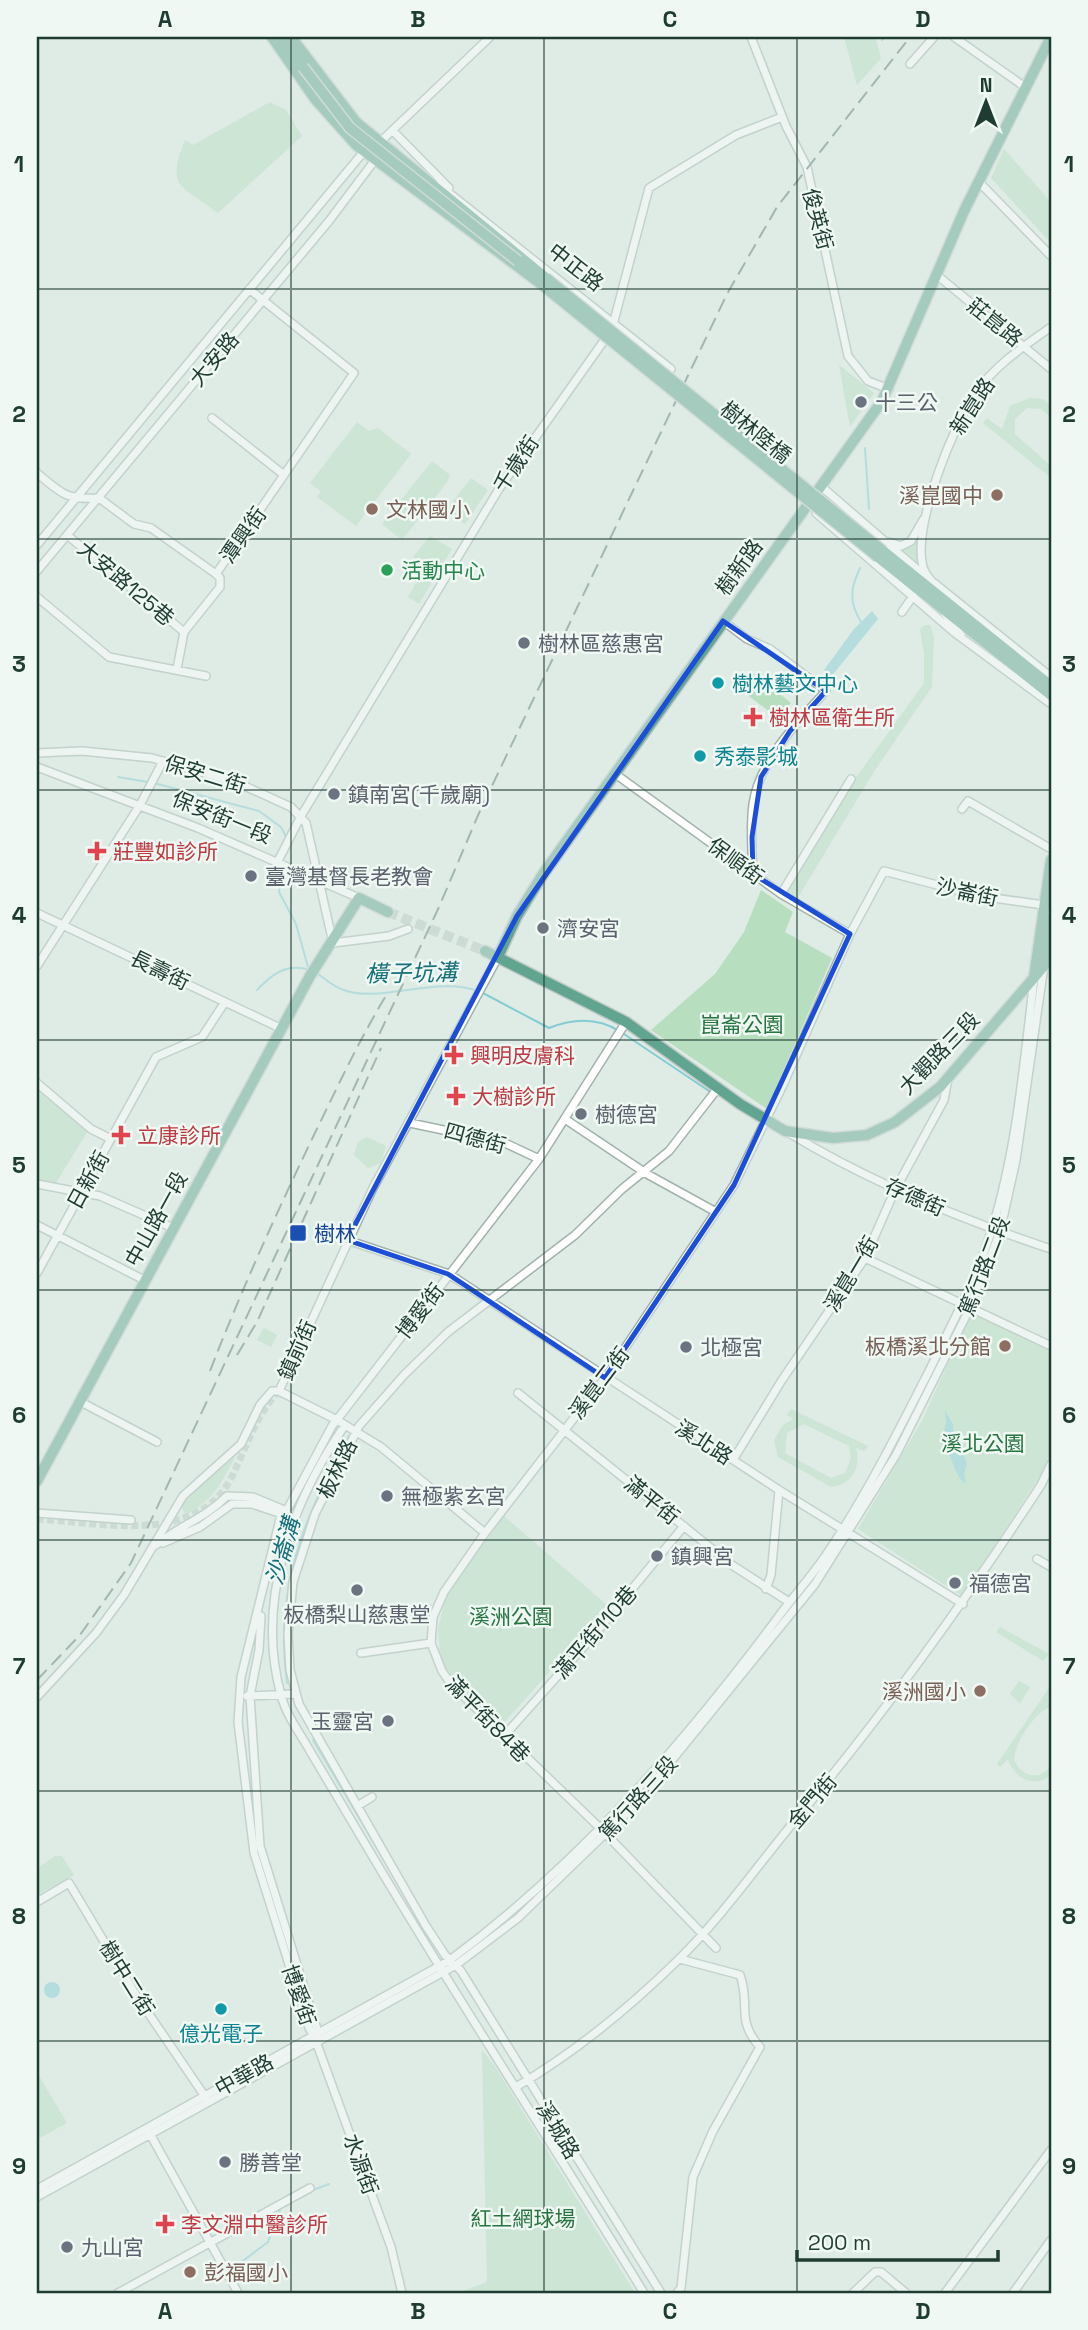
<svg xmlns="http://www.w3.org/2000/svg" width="1088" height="2330" viewBox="0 0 1088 2330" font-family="'Space Grotesk','Noto Sans TC',sans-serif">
	<rect width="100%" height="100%" fill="#dfebe5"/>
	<!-- green -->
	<path fill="#b6debf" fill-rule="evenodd" d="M844,37h31l6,21 -24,27z
		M270,102l16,8 16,26 -84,77c-38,-29 -52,-24 -33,-73l8,5z
		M1004,149l47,53v41l-60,-65z
		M839,365l35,28 -24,34z
		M1030,398l13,1 8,7v11l-10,-8 -14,-1 -12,11v15l36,32v12l-68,-55 4,-5 15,11 8,-23z
		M357,422l12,9 9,-3 33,26 -55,72 -39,-29 4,-6 -11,-8z
		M432,461l18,14 -2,6 -46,59 -20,-16z
		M471,478l17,12 -23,34 -19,-14z
		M430,536l22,13 -33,55 -11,-7 18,-32 -13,-8z
		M917,540l2,29 -22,-21 10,-1z
		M925,625h5l4,12 -2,50 -57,83 -78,129 -11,-8 37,-57 19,-37 82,-114v-29l-4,-25z
		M755,674l36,29 -13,15 -36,-27z
		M761,890l32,22 -8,20 47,26 -65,151 -116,-79 64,-56 29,-42z
		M37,1086l52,43 -35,57 -17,-3z
		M367,1137l19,9 -5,17 -13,5 -14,-13 4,-13z
		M971,1312l80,37v105l-13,25 -76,117 -104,-67 64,-108z
		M264,1328l13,7 -6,12 -14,-7z
		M791,1409l77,37 -3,5 -9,-3c5,20 -4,36 -25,39l-53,-30 -4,-17 9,-15 10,-6 -6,-4zM804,1424l45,22 2,12 -6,15 -14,5 -46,-25 2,-20z
		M235,1457c-12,24 -24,46 -50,58l-4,-10 22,-24z
		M504,1516l104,90 -106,119 -50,-44 -12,-26 -2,-26 8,-34z
		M1000,1627l49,27 -6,7 -47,-29z
		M1019,1681l11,6 -10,16 -10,-9z
		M1051,1685l-3,15h3v7c-16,4 -36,36 -37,52 6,17 25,23 37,7v9c-18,14 -36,4 -43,-16l-8,8 -3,-3z
		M55,1856h7l12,19 -37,20v-27z
		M482,2050l14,18 139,225h-177l29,-11z
		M39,2076l28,47 -29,16 -1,-62z"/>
	<!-- water -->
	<path fill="#83ccd4" d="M872,611l6,8 -48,59 -6,-8 30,-41z
		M945,1411l8,13 1,15 5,3 8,22 -3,9 2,11c-14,-10 -11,-27 -25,-41l5,-20z
		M44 1990a8 8 0 1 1 16 0a8 8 0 1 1-16 0Z"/>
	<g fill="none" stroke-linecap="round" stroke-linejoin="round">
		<!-- stream -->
		<path stroke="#83ccd4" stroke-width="2" d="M882,40l3,-3
			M865,448l4,61
			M860,568c-10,21 -11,34 1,54
			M824,681l4,-6
			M118,777l30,5
			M154,783l105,28 22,16 5,10
			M281,867l-2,25 17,32 12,43
			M318,974c7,5 15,12 23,15 37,16 95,-14 137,2
			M257,990c16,-17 30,-27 53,-20
			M483,993l66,35c23,-9 48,-11 70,3
			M624,1034l88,59
			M287,1683c-13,-94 17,-167 62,-247
			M313,1740l77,130
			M313,2190l16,-6
			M231,2270l37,-28 13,-35"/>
		<!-- minor-tunnel -->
		<path stroke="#b9c8c1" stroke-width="7" stroke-dasharray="7 3.5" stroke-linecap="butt" d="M37,1519c61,3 157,27 193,-39 16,-30 25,-65 49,-89"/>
		<!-- major-tunnel -->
		<path stroke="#b9c8c1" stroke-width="10" stroke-dasharray="10 5" stroke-linecap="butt" d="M388,912l97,39"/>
		<!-- minor casing -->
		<g stroke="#a2b3ac" stroke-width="10">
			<path id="minor" d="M751,37l35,89 21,41 41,189 20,25 21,8
				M954,37l71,50
				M910,64l24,-27
				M393,131l56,57
				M377,145l113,-108
				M979,182l72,74
				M439,185l232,184
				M938,276l113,93
				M212,418l72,57
				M37,473c25,21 29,27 62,25l35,26 17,4 65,46
				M822,487l103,89
				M816,513l139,120 96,71
				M67,535l117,97
				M889,542l12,4 10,-5 12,-21
				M37,545l329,-396
				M37,571l292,-350 49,-65
				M934,583l117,94
				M935,585c-6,-7 -12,-13 -13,-23 -7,-40 30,-134 53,-168 19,-28 49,-48 76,-67
				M37,597l72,60 97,19
				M902,612l11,-16
				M945,614l16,21
				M723,621l24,18 23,10 56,42c-29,32 -66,68 -73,113 -3,22 -1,47 0,70
				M177,669l7,-37 36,-45v-9l-4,-4 138,-201 -105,-84
				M37,753l45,-2 70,7 86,25 53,24 15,16 27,120 56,-7 19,-7
				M37,767l161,61 161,70
				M614,773l167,121 69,40
				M962,809l6,-8 83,48
				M278,861l23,-45 198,-327 104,-147 11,-21 35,-133 87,-53 46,-18
				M781,894l70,-115
				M37,913l245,116
				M37,966l103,-161 23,-44
				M37,1083l54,46 20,10
				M565,1119l82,55 69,38
				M410,1123l95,20 34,16
				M789,1133c82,50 171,86 262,116
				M37,1184l63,12 73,32
				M37,1225l107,55
				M347,1240l102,34 330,216 184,114
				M865,1258l186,88
				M37,1273l119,-216 46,-20 23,-35
				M279,1391l94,-203 125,-231
				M279,1391l58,29 44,27 104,86
				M518,1393l214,172 57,37
				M79,1401l78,41
				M345,1425c-53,77 -90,176 -64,270 5,20 19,38 29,56 19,32 38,64 57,96 89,151 186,297 277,446
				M733,1460l49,-80 83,-122 30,-68 49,-90 4,-22
				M37,1513l94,7
				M163,1543l37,-16 32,-23h20l42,14
				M156,1545c23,-19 49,-27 71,-49l26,1 36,15
				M1037,1559l14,8
				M766,1589l5,-14 8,-85
				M261,1616l-2,34 -9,46 10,150 57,183 -2,6
				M361,1653l70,-10
				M247,1696l48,-2
				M37,1697l59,-64 28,-38 59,-99 58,-52 19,-39 12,-14h7
				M503,1737l91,-102 90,-109
				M359,1805l13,-8
				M37,1902l32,-19 67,112 70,103
				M716,1948l-115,-119 -150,-145 -9,-13 -11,-28 2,-26 11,-25 41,-59 120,-155 129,-193 49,-100 67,-151 34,-63 95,25 72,10
				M516,2087c58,-34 114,-80 162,-127 44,-43 80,-95 119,-142 90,-108 167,-215 244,-333l10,-21
				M149,2132l89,161
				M37,2189l413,-229c128,-95 231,-213 326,-340 16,-22 35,-43 50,-65 40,-59 72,-123 104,-186 22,-46 47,-91 62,-140 25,-81 32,-167 42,-250
				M37,2197l419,-232 62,-47 120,-116 177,-218 81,-129 74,-147 30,-76 16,-72 28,-194 7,-9
				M118,2293l192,-105
				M402,2293l-11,-46 -77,-211 -5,-8 -55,-175 -16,-131 3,-45 40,-162 6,-5 45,-84 207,-267 87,-137
				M661,2293l-200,-322 -16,-16 -19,-29 -127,-222 -9,-34 -2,-36 5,-52 22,-68 44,-88 45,-51 44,-43 127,-97 47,-46 47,-38 49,-63
				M677,2293l4,-5 12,-111 20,-46 47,-84c-25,-28 -9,-42 -20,-72l-60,-16
				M853,2293l22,-21h6l25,21
				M945,2293l106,-143
				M1013,2293l38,-53"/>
		</g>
		<!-- major casing -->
		<g stroke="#c0c8c6" stroke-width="13">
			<path id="major" d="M272,37l43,62 41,46 185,139
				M282,37l21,30
				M291,37l65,85 190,156
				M883,551l168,135
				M878,557l173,138
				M485,951l141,71 114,82 45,27 48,7 34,-3 28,-13 45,-35 104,-121 7,-48
				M498,957l19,-41 26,-42 339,-473 82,-190 87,-174
				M1034,977l17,-117
				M37,1481l273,-505 49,-78 29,14"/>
		</g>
		<!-- minor -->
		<use href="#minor" stroke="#fff" stroke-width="7"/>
		<!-- major -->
		<use href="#major" stroke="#61a48f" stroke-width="10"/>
		<!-- rail -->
		<path stroke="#59786e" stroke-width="2" stroke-dasharray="14 7" stroke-linecap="butt" d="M237,1355l20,-33 124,-274
			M210,1371c31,-80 66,-157 103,-234 24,-49 46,-97 74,-143
			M37,1680l43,-45 51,-72 308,-656 40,-94 248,-519 50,-87 133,-170"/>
		<!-- major-bridge casing -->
		<g stroke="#c0c8c6" stroke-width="13" stroke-linecap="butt">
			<path id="major-bridge" d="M303,67l47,61 168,133
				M546,278l337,273
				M541,284l337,273"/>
		</g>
		<!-- major-bridge -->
		<use href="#major-bridge" stroke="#61a48f" stroke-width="10"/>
	</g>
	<!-- marked area -->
	<path d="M0 0H1088V2330H0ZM723,621l103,70 -36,40 -29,46 -9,60 1,37 97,60 -116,251 -129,193 -157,-104 -101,-34 170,-324z" fill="#dfebe5" fill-opacity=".55" fill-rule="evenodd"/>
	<path fill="none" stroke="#1d4ed8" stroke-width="5" stroke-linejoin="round" d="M723,621l103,70 -36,40 -29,46 -9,60 1,37 97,60 -116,251 -129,193 -157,-104 -101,-34 170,-324z"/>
	<!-- grid -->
	<path fill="none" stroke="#1f3c33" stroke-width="2" stroke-opacity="0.55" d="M291,37v2256M544,37v2256M797,37v2256M37,289h1014M37,539h1014M37,790h1014M37,1040h1014M37,1290h1014M37,1540h1014M37,1791h1014M37,2041h1014"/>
	<!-- markers -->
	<g fill="#6b7280" stroke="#eff8f3" stroke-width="2.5">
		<circle cx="861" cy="402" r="7"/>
		<circle cx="524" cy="643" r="7"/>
		<circle cx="334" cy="794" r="7"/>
		<circle cx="251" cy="876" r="7"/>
		<circle cx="543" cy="928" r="7"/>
		<circle cx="581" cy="1114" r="7"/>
		<circle cx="686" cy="1347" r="7"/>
		<circle cx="387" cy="1496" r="7"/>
		<circle cx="657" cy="1556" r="7"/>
		<circle cx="955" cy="1583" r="7"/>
		<circle cx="357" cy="1590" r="7"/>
		<circle cx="388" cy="1721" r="7"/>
		<circle cx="225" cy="2162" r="7"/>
		<circle cx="67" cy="2247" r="7"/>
	</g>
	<g fill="#8d6e63" stroke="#eff8f3" stroke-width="2.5">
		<circle cx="997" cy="495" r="7"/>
		<circle cx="372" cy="509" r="7"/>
		<circle cx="1005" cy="1346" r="7"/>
		<circle cx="980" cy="1691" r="7"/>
		<circle cx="190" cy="2272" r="7"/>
	</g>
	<circle fill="#2e9e5b" stroke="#eff8f3" stroke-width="2.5" cx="387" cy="570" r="7"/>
	<g fill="#0f9aa8" stroke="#eff8f3" stroke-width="2.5">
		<circle cx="718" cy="683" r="7"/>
		<circle cx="700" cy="756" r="7"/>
		<circle cx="221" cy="2009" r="7"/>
	</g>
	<g fill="#e0444e" stroke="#eff8f3" stroke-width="2.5">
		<path d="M749.5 706.5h7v7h7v7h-7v7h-7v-7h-7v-7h7z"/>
		<path d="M93.5 840.5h7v7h7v7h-7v7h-7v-7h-7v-7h7z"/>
		<path d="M450.5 1044.5h7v7h7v7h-7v7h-7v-7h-7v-7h7z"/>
		<path d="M452.5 1085.5h7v7h7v7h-7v7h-7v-7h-7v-7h7z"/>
		<path d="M117.5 1124.5h7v7h7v7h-7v7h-7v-7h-7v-7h7z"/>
		<path d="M161.5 2213.5h7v7h7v7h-7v7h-7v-7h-7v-7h7z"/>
	</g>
	<rect fill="#1a4fb4" stroke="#eff8f3" stroke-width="2.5" x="289" y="1224" width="18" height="18" rx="3.5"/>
	<g text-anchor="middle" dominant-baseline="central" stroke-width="5" stroke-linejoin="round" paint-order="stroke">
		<!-- street labels -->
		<g font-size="21" fill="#1f3c33" stroke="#eff8f3">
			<text transform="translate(818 219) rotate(75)">俊英街</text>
			<text transform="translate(576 267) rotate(38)">中正路</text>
			<text transform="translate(995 322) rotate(39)">莊崑路</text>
			<text transform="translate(214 359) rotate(-50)">大安路</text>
			<text transform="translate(972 406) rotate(-57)">新崑路</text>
			<text transform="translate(756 432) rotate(39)">樹林陸橋</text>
			<text transform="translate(516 464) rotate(-56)">千歲街</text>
			<text transform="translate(243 535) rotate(-55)">潭興街</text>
			<text transform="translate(739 567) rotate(-54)">樹新路</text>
			<text transform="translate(126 583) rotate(40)">大安路125巷</text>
			<text transform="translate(205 774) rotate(17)">保安二街</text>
			<text transform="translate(222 817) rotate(22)">保安街一段</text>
			<text transform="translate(736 861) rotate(36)">保順街</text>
			<text transform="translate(967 892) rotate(12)">沙崙街</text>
			<text transform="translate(160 970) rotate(26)">長壽街</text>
			<text transform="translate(939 1053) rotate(-46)">大觀路三段</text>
			<text transform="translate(475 1138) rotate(15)">四德街</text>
			<text transform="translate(88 1180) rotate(-61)">日新街</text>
			<text transform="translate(915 1197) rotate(24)">存德街</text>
			<text transform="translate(156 1219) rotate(-61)">中山路一段</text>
			<text transform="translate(984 1266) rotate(-69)">篤行路二段</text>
			<text transform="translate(851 1274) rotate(-59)">溪崑一街</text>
			<text transform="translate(420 1311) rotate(-52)">博愛街</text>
			<text transform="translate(297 1350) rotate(-66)">鎮前街</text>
			<text transform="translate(599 1383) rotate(-53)">溪崑二街</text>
			<text transform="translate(704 1442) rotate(33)">溪北路</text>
			<text transform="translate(337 1469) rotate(-64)">板林路</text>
			<text transform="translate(652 1500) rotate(39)">滿平街</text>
			<text transform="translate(595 1632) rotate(-49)">滿平街110巷</text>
			<text transform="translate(488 1719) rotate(46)">滿平街84巷</text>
			<text transform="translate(638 1798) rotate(-48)">篤行路三段</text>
			<text transform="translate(812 1801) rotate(-50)">金門街</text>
			<text transform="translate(127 1978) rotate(58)">樹中二街</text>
			<text transform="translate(299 1995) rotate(71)">博愛街</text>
			<text transform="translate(244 2075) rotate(-29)">中華路</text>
			<text transform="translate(558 2130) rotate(59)">溪城路</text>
			<text transform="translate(361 2164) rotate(70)">水源街</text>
		</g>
		<!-- worship labels -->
		<g font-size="21" fill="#5b616d" stroke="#eff8f3" text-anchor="start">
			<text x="875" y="402">十三公</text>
			<text x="538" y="643">樹林區慈惠宮</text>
			<text x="348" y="794">鎮南宮(千歲廟)</text>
			<text x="265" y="876">臺灣基督長老教會</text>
			<text x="557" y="928">濟安宮</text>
			<text x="595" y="1114">樹德宮</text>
			<text x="700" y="1347">北極宮</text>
			<text x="401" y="1496">無極紫玄宮</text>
			<text x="671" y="1556">鎮興宮</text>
			<text x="969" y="1583">福德宮</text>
			<text x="357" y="1614" text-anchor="middle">板橋梨山慈惠堂</text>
			<text x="374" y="1721" text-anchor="end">玉靈宮</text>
			<text x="239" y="2162">勝善堂</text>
			<text x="81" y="2247">九山宮</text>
		</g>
		<!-- education labels -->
		<g font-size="21" fill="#785e54" stroke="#eff8f3" text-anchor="end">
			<text x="983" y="495">溪崑國中</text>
			<text x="386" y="509" text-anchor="start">文林國小</text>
			<text x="991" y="1346">板橋溪北分館</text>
			<text x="966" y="1691">溪洲國小</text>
			<text x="204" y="2272" text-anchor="start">彭福國小</text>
		</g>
		<!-- leisure labels -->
		<g font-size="21" fill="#27864d" stroke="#eff8f3" text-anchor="start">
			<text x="401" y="570">活動中心</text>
		</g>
		<!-- culture labels -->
		<g font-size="21" fill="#0d838f" stroke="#eff8f3" text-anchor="start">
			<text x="732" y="683">樹林藝文中心</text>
			<text x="714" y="756">秀泰影城</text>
			<text x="221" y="2033" text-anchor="middle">億光電子</text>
		</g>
		<!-- health labels -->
		<g font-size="21" fill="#be3a42" stroke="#eff8f3" text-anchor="start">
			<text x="769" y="717">樹林區衛生所</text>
			<text x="113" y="851">莊豐如診所</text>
			<text x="470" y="1055">興明皮膚科</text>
			<text x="472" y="1096">大樹診所</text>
			<text x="137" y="1135">立康診所</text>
			<text x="181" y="2224">李文淵中醫診所</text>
		</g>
		<!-- park labels -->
		<g font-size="21" fill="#277541" stroke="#eff8f3">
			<text x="742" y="1024">崑崙公園</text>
			<text x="983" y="1443">溪北公園</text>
			<text x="511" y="1616">溪洲公園</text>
			<text x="523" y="2218">紅土網球場</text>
		</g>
		<!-- transit labels -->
		<g font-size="21" fill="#164399" stroke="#eff8f3" text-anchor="start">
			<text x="314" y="1233">樹林</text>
		</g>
		<!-- water labels -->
		<g font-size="23" font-style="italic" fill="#16707b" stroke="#eff8f3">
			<text transform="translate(411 973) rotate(-1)">橫子坑溝</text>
			<text transform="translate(283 1551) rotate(-74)">沙崙溝</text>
		</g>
	</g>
	<!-- border -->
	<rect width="1088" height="2330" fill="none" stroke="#eff8f3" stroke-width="77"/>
	<!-- north arrow -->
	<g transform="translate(986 102)" stroke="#eff8f3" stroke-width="5" paint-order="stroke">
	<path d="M0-5L12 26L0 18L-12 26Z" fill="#1f3c33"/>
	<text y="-10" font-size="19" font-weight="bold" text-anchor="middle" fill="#1f3c33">N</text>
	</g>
	<!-- scale -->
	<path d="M797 2250v10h201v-10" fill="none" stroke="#1f3c33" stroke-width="3.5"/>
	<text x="808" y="2250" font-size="21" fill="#1f3c33" stroke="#eff8f3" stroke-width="5" paint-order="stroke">200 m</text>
	<rect x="38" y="38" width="1012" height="2254" fill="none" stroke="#1f3c33" stroke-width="2.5"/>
	<g font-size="23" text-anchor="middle" font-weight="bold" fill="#1f3c33">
		<text x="165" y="27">A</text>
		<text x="418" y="27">B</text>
		<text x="670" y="27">C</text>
		<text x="923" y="27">D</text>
		<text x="19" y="172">1</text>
		<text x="1069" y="172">1</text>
		<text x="19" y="422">2</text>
		<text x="1069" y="422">2</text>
		<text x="19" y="672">3</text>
		<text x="1069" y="672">3</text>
		<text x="19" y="923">4</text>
		<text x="1069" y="923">4</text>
		<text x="19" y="1173">5</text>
		<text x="1069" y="1173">5</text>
		<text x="19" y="1423">6</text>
		<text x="1069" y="1423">6</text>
		<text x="19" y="1674">7</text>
		<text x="1069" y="1674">7</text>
		<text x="19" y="1924">8</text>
		<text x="1069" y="1924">8</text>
		<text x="19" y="2174">9</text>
		<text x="1069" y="2174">9</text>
		<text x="165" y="2319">A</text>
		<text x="418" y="2319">B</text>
		<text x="670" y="2319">C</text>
		<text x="923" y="2319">D</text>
	</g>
</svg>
